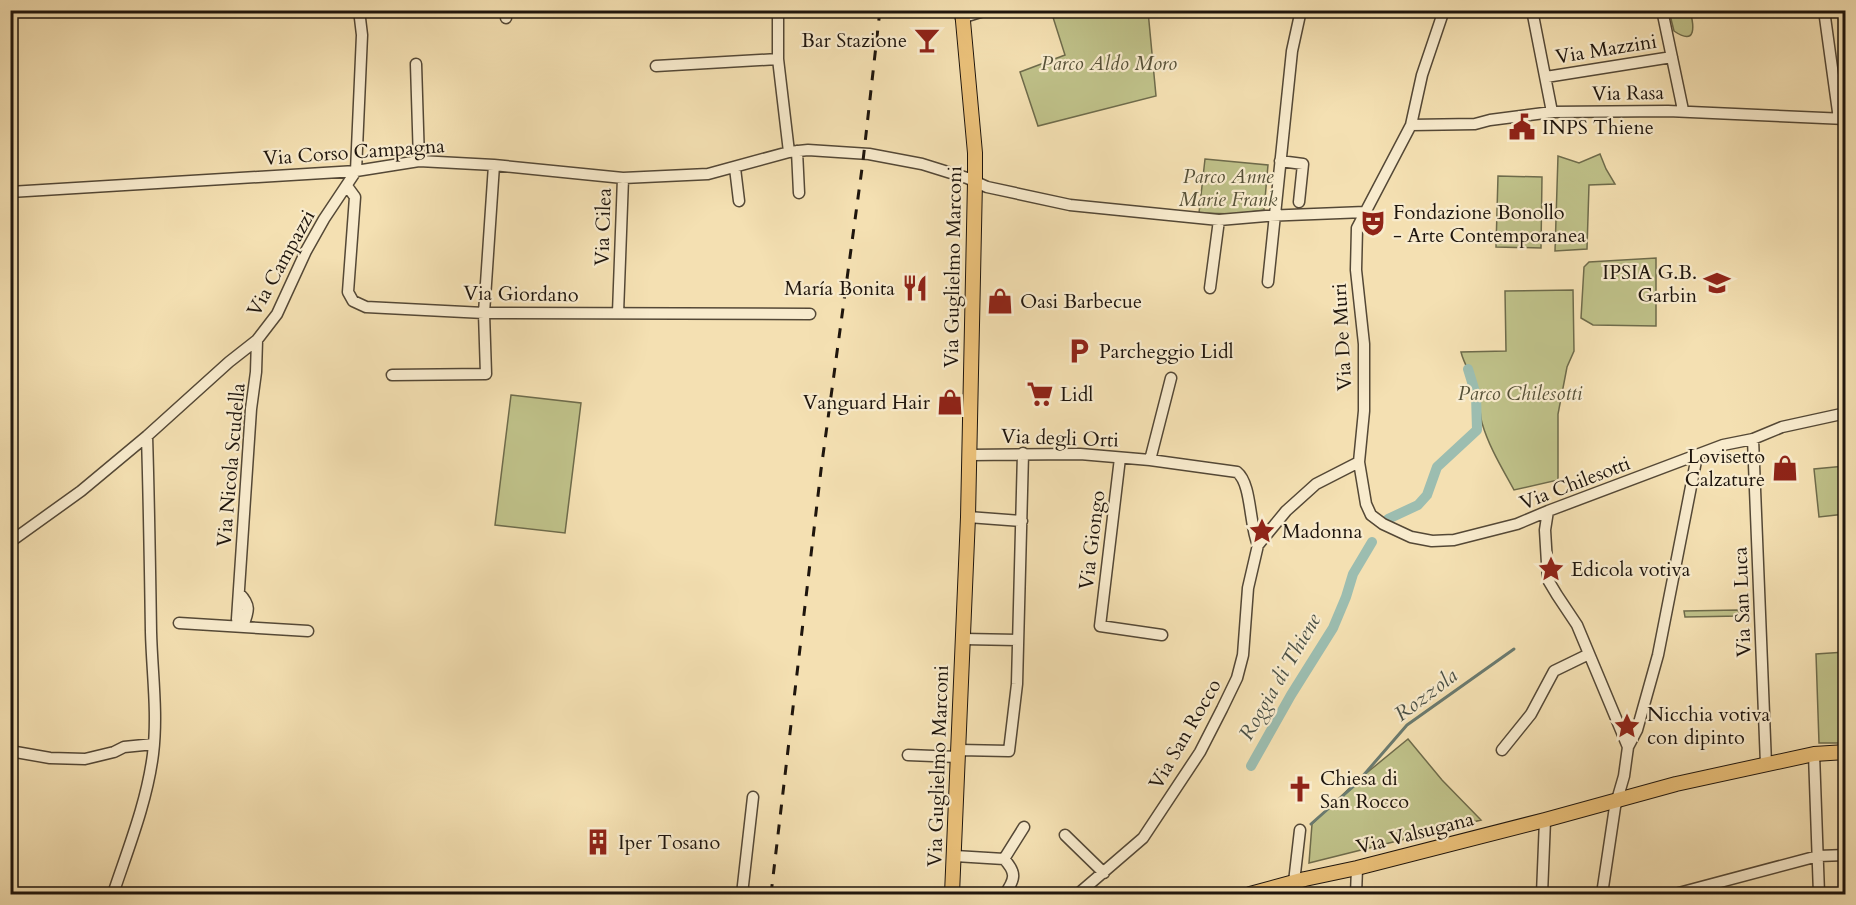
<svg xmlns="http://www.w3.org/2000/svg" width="1856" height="905" viewBox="0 0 1856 905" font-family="Cardo,serif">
	<rect width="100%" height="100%" fill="#f4e0b2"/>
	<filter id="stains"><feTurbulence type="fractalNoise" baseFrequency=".00333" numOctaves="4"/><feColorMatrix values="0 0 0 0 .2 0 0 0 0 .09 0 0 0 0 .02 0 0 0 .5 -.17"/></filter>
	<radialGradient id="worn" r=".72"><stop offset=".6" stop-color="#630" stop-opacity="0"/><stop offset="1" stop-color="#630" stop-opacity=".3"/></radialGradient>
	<!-- green -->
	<path fill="#bfc189" stroke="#6e6b4b" stroke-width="1.5" d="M1051,11h97l8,85 -118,30 -18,-54 45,-17z
		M1669,11h21c4,14 7,36 -16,20z
		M1600,154l6,15 9,15 -26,1 -2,64 -32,2 3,-95 21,7z
		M1205,159l63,6 -4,45 -28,4 -37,-1z
		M1498,176l44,1 -1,71 -45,-1z
		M1656,258v68l-63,-1 -12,-7 3,-51 5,-5z
		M1573,290l1,61 -7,16 -9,47v66l-44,10c-12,-22 -25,-43 -32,-67 -3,-11 -1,-22 -5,-33 -4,-13 -13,-25 -16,-38l45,-1 -1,-60z
		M511,395l70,8 -16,130 -70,-8z
		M1845,466v48l-26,3 -5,-48z
		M1738,610l2,6 -55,1 -1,-6z
		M1845,652v91h-26l-3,-89z
		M1408,739l34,41 39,40 -172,43 3,-39 46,-44z"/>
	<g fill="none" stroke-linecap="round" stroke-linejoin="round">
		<!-- stream -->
		<path stroke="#6a7a6f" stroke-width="3" d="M1311,824l44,-39 52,-60 107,-76"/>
		<!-- canal -->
		<path stroke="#9cbdb0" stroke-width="10" d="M1388,519l30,-14 9,-10 10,-28 40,-37 -1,-35 -8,-26
			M1251,766l40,-71 42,-67 13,-31 7,-23 19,-32"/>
		<!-- minor casing -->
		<g stroke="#544836" stroke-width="13">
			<path id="minor" d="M778,10v49l11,93
				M1444,10l-22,65 -11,50 -54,103 -1,42 8,74v67l-5,51 7,42 5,11 12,9 28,13 21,4 22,-1 63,-16 31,-13 175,-66 30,-6 29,-12 64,-14
				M1532,10l20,102
				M1662,10l21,100
				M1824,10l15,109
				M506,18v-8
				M961,18l26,-8
				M416,64l3,97
				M656,66l122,-7
				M1546,77l126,-20
				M1411,125l64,-1 15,-4 62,-8 116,-1 178,8
				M797,151l2,42
				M1280,161l23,3 -4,38
				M735,168l4,33
				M347,186l8,11 -7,95 5,9 13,6 118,6 326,1
				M10,192l346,-21 63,-10 75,4 129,13 85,-4 81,-22 19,-2 61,4 53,10 45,14 20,9 83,18 149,15 47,-4 99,-4
				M1268,282l24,-231 9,-41
				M1210,288l9,-68
				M618,313l5,-135
				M392,375l94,-1 -2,-61 10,-148
				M1753,439l13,325
				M969,455l111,-1 70,6 87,12c15,12 12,53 21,73
				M1120,458l-20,168 62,9
				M1150,460l21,-82
				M1548,511l-3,19 3,50 9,15 20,30 51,122
				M968,517l54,4
				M10,542l71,-51 66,-55 82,-74 28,-22 20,-26 29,-63 18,-32 32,-48 6,-136 -3,-25
				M239,593c12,12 10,18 4,33
				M179,623l129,8
				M243,626l-6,-7 14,-210 5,-37 1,-32
				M963,639l55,1
				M959,750l50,1 8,-67 6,-231
				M1502,750l29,-36 23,-43 35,-17
				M10,751l40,7 35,1 29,-7 10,-5 30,-3
				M1814,754l5,140
				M908,755l50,2
				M1065,835l39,38
				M955,856l49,3c13,14 11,20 1,35
				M1004,859l20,-32
				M1294,882l6,-52
				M113,894c15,-45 34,-92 40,-140 5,-41 -1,-81 -2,-122 -1,-66 -2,-131 -4,-196
				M742,894l11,-97
				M1078,894l65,-56 57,-86 22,-43 15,-31 6,-23 5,-67 10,-43 28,-34 30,-27 43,-22
				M1356,894l1,-26
				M1542,894l3,-74
				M1602,894l13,-87 9,-31 4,-29 9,-17 21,-75 39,-199
				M1675,894l143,-38 28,-1"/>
		</g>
		<!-- major casing -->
		<g stroke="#1e150d" stroke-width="16">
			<path id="major" d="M952,894l16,-377 7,-336v-28l-13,-143
				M1250,894l55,-15 52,-11 188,-48 131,-36 138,-30 32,-2"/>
		</g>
		<!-- minor -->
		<use href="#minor" stroke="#f8ebcd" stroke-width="10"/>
		<!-- major -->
		<use href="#major" stroke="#eac079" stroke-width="14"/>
		<!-- rail -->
		<path stroke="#1e150d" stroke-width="3" stroke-dasharray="10 10" stroke-linecap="butt" d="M771,894l50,-424 42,-309 17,-151"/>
	</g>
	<!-- icons -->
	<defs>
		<g id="bar-bare" transform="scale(2.07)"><path d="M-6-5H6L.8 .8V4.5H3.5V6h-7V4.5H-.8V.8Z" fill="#8f2418" stroke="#f8ebcd" stroke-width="2.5" paint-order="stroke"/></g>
		<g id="civic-bare" transform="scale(2.07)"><path d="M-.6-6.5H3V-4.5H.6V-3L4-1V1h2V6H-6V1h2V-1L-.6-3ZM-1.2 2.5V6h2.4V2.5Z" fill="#8f2418" stroke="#f8ebcd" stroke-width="2.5" paint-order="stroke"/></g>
		<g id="theatre-bare" transform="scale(2.07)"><path d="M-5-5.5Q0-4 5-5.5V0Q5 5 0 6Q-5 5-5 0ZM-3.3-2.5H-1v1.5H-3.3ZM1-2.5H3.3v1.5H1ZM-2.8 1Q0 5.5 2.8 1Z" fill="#8f2418" stroke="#f8ebcd" stroke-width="2.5" paint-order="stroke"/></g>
		<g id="school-bare" transform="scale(2.07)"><path d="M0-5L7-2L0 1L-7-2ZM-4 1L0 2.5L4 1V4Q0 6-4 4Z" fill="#8f2418" stroke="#f8ebcd" stroke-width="2.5" paint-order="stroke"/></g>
		<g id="restaurant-bare" transform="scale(2.07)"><path d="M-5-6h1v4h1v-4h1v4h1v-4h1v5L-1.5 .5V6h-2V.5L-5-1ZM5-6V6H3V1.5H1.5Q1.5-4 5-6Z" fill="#8f2418" stroke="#f8ebcd" stroke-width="2.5" paint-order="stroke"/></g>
		<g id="shop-bare" transform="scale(2.07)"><path d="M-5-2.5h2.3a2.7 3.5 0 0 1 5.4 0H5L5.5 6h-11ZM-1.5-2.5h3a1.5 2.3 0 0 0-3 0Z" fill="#8f2418" stroke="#f8ebcd" stroke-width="2.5" paint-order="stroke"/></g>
		<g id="parking-bare" transform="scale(2.07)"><path d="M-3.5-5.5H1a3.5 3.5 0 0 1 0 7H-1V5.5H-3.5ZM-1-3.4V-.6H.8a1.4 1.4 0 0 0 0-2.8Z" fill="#8f2418" stroke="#f8ebcd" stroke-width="2.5" paint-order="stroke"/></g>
		<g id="supermarket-bare" transform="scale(2.07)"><path d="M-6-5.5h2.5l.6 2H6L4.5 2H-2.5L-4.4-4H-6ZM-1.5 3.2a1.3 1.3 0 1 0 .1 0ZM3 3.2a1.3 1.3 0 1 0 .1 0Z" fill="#8f2418" stroke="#f8ebcd" stroke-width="2.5" paint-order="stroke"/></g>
		<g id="sight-bare" transform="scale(2.07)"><path d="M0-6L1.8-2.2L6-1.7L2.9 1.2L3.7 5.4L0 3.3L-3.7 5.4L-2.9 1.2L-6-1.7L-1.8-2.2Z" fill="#8f2418" stroke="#f8ebcd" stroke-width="2.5" paint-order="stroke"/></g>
		<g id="church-bare" transform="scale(2.07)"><path d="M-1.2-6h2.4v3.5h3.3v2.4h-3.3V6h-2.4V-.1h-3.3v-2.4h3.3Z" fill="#8f2418" stroke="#f8ebcd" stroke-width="2.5" paint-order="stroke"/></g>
		<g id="building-bare" transform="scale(2.07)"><path d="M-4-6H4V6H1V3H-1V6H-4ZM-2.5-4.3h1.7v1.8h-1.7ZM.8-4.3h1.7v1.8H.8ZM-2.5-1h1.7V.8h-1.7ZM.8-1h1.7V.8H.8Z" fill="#8f2418" stroke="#f8ebcd" stroke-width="2.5" paint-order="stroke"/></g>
	</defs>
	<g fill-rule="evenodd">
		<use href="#bar-bare" x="927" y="40"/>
		<use href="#civic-bare" x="1522" y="127"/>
		<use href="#theatre-bare" x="1373" y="223"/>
		<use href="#school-bare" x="1717" y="283"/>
		<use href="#restaurant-bare" x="915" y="288"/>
		<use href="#shop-bare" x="1000" y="301"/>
		<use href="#parking-bare" x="1079" y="351"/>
		<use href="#supermarket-bare" x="1040" y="394"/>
		<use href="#shop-bare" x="950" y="402"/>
		<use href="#shop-bare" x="1785" y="468"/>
		<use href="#sight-bare" x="1262" y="531"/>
		<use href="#sight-bare" x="1551" y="569"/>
		<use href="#sight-bare" x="1627" y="726"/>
		<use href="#church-bare" x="1300" y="789"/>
		<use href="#building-bare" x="598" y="842"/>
	</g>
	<g text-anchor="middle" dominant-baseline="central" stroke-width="4.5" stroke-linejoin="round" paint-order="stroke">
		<!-- poi labels -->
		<g font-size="20" fill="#1e150d" stroke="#f8ebcd" text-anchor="start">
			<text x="907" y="40" text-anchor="end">Bar Stazione</text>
			<text x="1542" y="127">INPS Thiene</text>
			<text x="1393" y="212">Fondazione Bonollo<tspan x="1393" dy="23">- Arte Contemporanea</tspan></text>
			<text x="1697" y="272" text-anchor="end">IPSIA G.B.<tspan x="1697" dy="23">Garbin</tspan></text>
			<text x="895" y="288" text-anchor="end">María Bonita</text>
			<text x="1020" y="301">Oasi Barbecue</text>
			<text x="1099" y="351">Parcheggio Lidl</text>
			<text x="1060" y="394">Lidl</text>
			<text x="930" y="402" text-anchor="end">Vanguard Hair</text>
			<text x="1765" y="456" text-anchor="end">Lovisetto<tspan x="1765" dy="23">Calzature</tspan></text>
			<text x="1282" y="531">Madonna</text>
			<text x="1571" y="569">Edicola votiva</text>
			<text x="1647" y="714">Nicchia votiva<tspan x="1647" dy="23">con dipinto</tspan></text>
			<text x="1320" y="778">Chiesa di<tspan x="1320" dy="23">San Rocco</tspan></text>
			<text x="618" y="842">Iper Tosano</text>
		</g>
		<!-- street labels -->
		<g font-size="20" fill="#1e150d" stroke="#f8ebcd">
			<text transform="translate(1606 49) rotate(-9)">Via Mazzini</text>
			<text transform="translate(1628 93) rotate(-1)">Via Rasa</text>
			<text transform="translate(354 152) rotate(-4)">Via Corso Campagna</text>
			<text transform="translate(603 227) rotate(-88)">Via Cilea</text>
			<text transform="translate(281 263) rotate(-61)">Via Campazzi</text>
			<text transform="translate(953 267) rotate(-89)">Via Guglielmo Marconi</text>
			<text transform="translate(521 294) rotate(1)">Via Giordano</text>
			<text transform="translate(1342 337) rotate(-93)">Via De Muri</text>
			<text transform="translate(1060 438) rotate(2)">Via degli Orti</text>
			<text transform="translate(231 465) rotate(-85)">Via Nicola Scudella</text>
			<text transform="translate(1575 483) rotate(-21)">Via Chilesotti</text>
			<text transform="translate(1092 540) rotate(-83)">Via Giongo</text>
			<text transform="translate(1742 602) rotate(-92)">Via San Luca</text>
			<text transform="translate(1185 734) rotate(-60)">Via San Rocco</text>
			<text transform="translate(938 766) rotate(-88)">Via Guglielmo Marconi</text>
			<text transform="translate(1415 833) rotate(-14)">Via Valsugana</text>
		</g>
		<!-- park labels -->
		<g font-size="20" font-style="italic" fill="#565138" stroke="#f8ebcd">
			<text x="1109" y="63">Parco Aldo Moro</text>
			<text x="1228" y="176">Parco Anne<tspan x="1228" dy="23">Marie Frank</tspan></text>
			<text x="1520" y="393">Parco Chilesotti</text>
		</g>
		<!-- water labels -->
		<g font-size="21" font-style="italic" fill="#4a5046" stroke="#f8ebcd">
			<text transform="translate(1280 677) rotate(-60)">Roggia di Thiene</text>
			<text transform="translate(1426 695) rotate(-37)">Rozzola</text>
		</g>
	</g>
	<!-- margin -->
	<rect width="1856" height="905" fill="none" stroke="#f4e0b2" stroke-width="36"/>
	<rect x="12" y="12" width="1832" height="881" fill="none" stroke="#1e150d" stroke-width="3"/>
	<rect x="18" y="18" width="1820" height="869" fill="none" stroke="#1e150d" stroke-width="1.5"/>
	<rect width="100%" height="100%" filter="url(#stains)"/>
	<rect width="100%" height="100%" fill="url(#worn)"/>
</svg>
